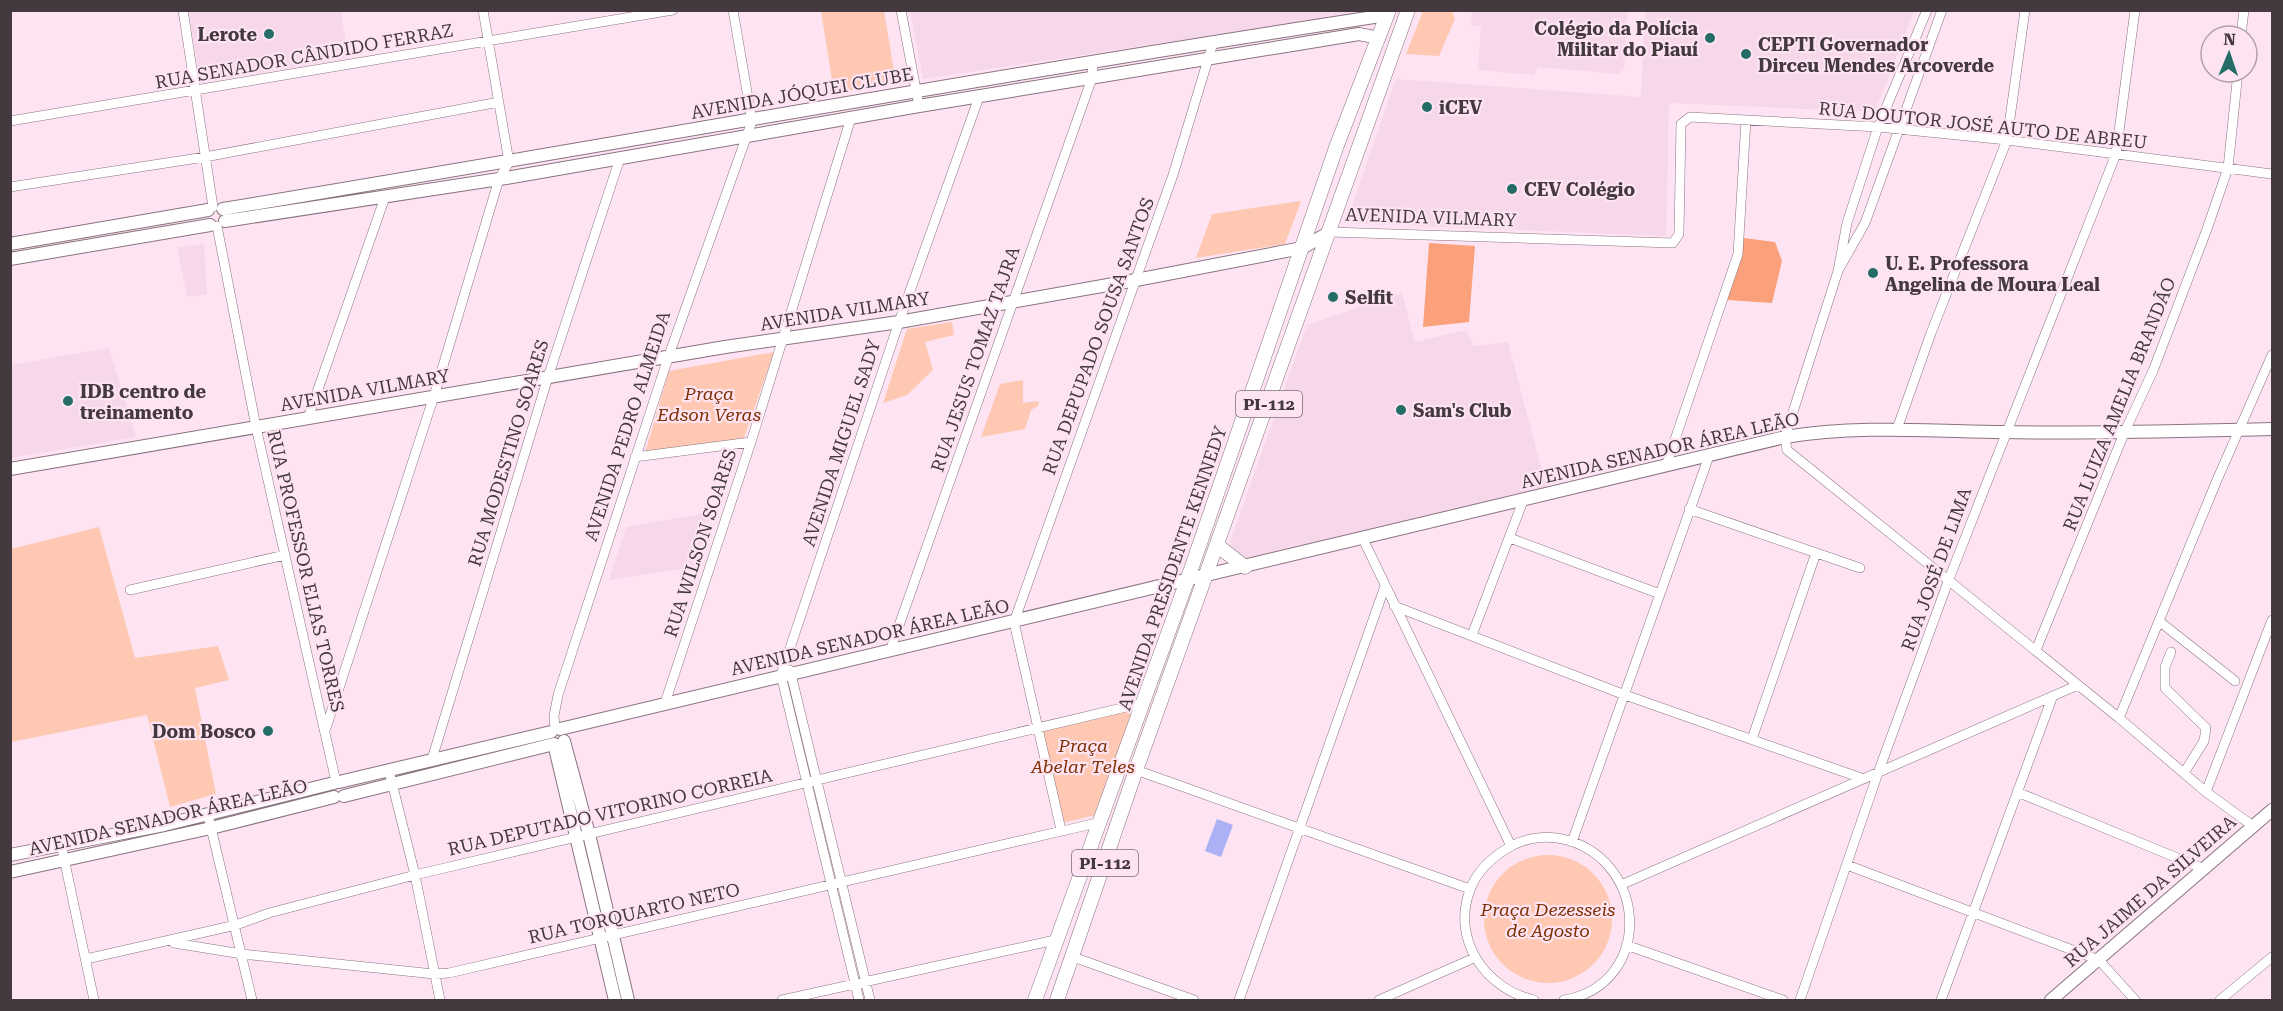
<svg xmlns="http://www.w3.org/2000/svg" width="2283" height="1011" viewBox="0 0 2283 1011" font-family="'Roboto Serif',serif">
	<rect width="100%" height="100%" fill="#fee4f3"/>
	<!-- built -->
	<path fill="#f7d7ea" d="M189,11h152l7,47 -148,25z
		M910,11v-1l464,1 -451,68z
		M1470,11h158l-4,58 -5,5 -81,-7 -4,8 -56,-5 3,-44h-10l1,-15z
		M1645,11h269l-39,101 -206,-9 -3,133 -320,-13 50,-144 245,18z
		M204,244l3,50 -20,3 -10,-50z
		M1402,293l13,49 51,-12 8,16 34,-4 39,148 -298,70 -8,-1 -11,-11 1,-9 76,-214z
		M109,348l27,89 -125,21v-93z
		M712,512l-18,55 -85,13 17,-53z"/>
	<!-- green -->
	<path fill="#fec8b2" d="M821,11h63l12,72 -62,10z
		M1423,11h29l3,8 -16,37 -33,-2z
		M1301,201l-16,43 -89,14 16,-44z
		M952,322l2,13 -29,7 8,28 -26,25 -24,8 24,-74z
		M774,352l-30,86 -99,15 24,-82z
		M1023,380v23l16,-2 -1,5 -7,4 -6,19 -44,8 19,-53z
		M99,527l36,131 83,-12 11,34 -34,8 21,106 -46,13 -23,-92 -136,27v-193z
		M1143,703l-43,111 -38,9 -24,-96z
		M1484 919a64 64 0 1 1 128 0a64 64 0 1 1-128 0Z"/>
	<!-- forest -->
	<path fill="#faa17b" d="M1744,238l31,4 7,19 -10,42 -45,-3z
		M1429,243l46,3 -6,76 -46,5z"/>
	<!-- water -->
	<path fill="#abb1f4" d="M1217,819l16,6 -12,32 -16,-6z"/>
	<g fill="none" stroke-linecap="round" stroke-linejoin="round">
		<!-- street casing -->
		<g stroke="#8a7381" stroke-width="10">
			<path id="street" d="M183,10l30,197
				M901,10l18,96
				M1927,10l-49,117 -31,96 -9,48 -53,166 2,13 332,268 87,74 47,34
				M2241,36l3,-26
				M10,121l663,-111
				M10,187l195,-30 294,-55
				M217,226l39,201 80,355
				M1330,232l343,11 6,-9 2,-110 9,-7 188,10 129,13 265,34
				M1839,269l26,-46 77,-213
				M308,418l77,-221
				M1897,429l34,-96 76,-193 18,-130
				M635,457l116,-15
				M1666,466l72,-212 8,-134
				M1689,509l171,59
				M1510,538l150,56
				M1363,539l148,307
				M130,590l155,-35
				M1394,606l231,89 239,84
				M2159,621l76,60
				M1472,635l51,-134
				M2036,650l89,-219 28,-60 54,-142 21,-61 10,-96
				M890,651l202,-573 1,-15
				M2171,652l-6,15v21l41,40 -2,13 -20,32
				M790,670l80,330
				M665,703l86,-261 100,-324
				M2119,718l98,-238 55,-125
				M326,728l108,-332 65,-217 10,-17 -26,-152
				M555,729l-1,-13 4,-21 110,-337 84,-237 -19,-111
				M1752,739l64,-186
				M432,759l116,-382 72,-219
				M1136,770l334,119
				M389,771l26,104 25,125
				M2017,792l187,77
				M2206,792l66,-172
				M208,815l44,185
				M1061,830l-47,-208 159,-447 40,-132
				M1572,842l137,-386
				M61,844l33,156
				M1847,865l252,95 36,40
				M1623,884l455,-199
				M174,943l68,11 192,20 15,-1 652,-151
				M1626,945l157,55
				M1073,957l121,43
				M86,959l150,-34 33,-12 146,-38 728,-172
				M782,1000l273,-60
				M859,1000l-78,-325 118,-353 80,-225
				M1239,1000l146,-414
				M1379,1000l95,-42
				M1534,1000c-48,-11 -83,-60 -64,-110 7,-20 25,-35 43,-45 16,-8 37,-10 54,-5 83,24 85,145 -3,160
				M1800,1000l78,-227 71,-194 167,-425 19,-144
				M1941,1000l111,-302
				M2220,1000l52,-43"/>
		</g>
		<!-- secondary casing -->
		<g stroke="#8a7381" stroke-width="14">
			<path id="secondary" d="M223,209c388,-64 776,-135 1164,-194
				M225,221l287,-44 407,-71 440,-72 20,4
				M10,244l198,-34
				M10,259l200,-34
				M10,469l715,-122 174,-25 237,-42 166,-32 28,-16
				M560,729l1225,-292c72,-12 146,-6 218,-5 90,2 180,-1 269,-3
				M564,741l25,93 39,166
				M339,782l212,-50
				M344,796l210,-52 61,256
				M10,855l154,-30 170,-42
				M10,872l201,-44 123,-31
				M2051,1000l221,-190"/>
		</g>
		<!-- primary casing -->
		<g stroke="#8a7381" stroke-width="15">
			<path id="primary" d="M1218,546l27,21
				M1035,1000l152,-419 150,-436 52,-135
				M1057,1000l79,-230 272,-760"/>
		</g>
		<!-- street -->
		<use href="#street" stroke="#fff" stroke-width="9"/>
		<!-- secondary -->
		<use href="#secondary" stroke="#fff" stroke-width="12"/>
		<!-- primary -->
		<use href="#primary" stroke="#fff" stroke-width="14"/>
	</g>
	<!-- markers -->
	<g fill="#236d66" stroke="#fee4f3" stroke-width="2">
		<circle cx="269" cy="34" r="6"/>
		<circle cx="1710" cy="38" r="6"/>
		<circle cx="1746" cy="54" r="6"/>
		<circle cx="1427" cy="107" r="6"/>
		<circle cx="1512" cy="189" r="6"/>
		<circle cx="1873" cy="273" r="6"/>
		<circle cx="1333" cy="297" r="6"/>
		<circle cx="68" cy="401" r="6"/>
		<circle cx="1401" cy="410" r="6"/>
		<circle cx="268" cy="731" r="6"/>
	</g>
	<g text-anchor="middle" dominant-baseline="central" stroke-width="4.5" stroke-linejoin="round" paint-order="stroke">
		<!-- shield labels -->
		<g fill="#fee4f3" stroke="#7b6c75" stroke-width="1.5">
			<rect x="1236" y="391" width="66" height="26" rx="4.5"/>
			<rect x="1072" y="850" width="66" height="26" rx="4.5"/>
		</g>
		<g font-size="16" font-weight="bold" fill="#43393f">
			<text x="1269" y="404">PI-112</text>
			<text x="1105" y="863">PI-112</text>
		</g>
		<!-- poi labels -->
		<g font-size="18" font-weight="bold" fill="#43393f" stroke="#fee4f3" text-anchor="start">
			<text x="1698" y="28" text-anchor="end">Colégio da Polícia<tspan x="1698" dy="21">Militar do Piauí</tspan></text>
			<text x="257" y="34" text-anchor="end">Lerote</text>
			<text x="1758" y="44">CEPTI Governador<tspan x="1758" dy="21">Dirceu Mendes Arcoverde</tspan></text>
			<text x="1439" y="107">iCEV</text>
			<text x="1524" y="189">CEV Colégio</text>
			<text x="1885" y="263">U. E. Professora<tspan x="1885" dy="21">Angelina de Moura Leal</tspan></text>
			<text x="1345" y="297">Selfit</text>
			<text x="80" y="391">IDB centro de<tspan x="80" dy="21">treinamento</tspan></text>
			<text x="1413" y="410">Sam's Club</text>
			<text x="256" y="731" text-anchor="end">Dom Bosco</text>
		</g>
		<!-- street labels -->
		<g font-size="18" fill="#43393f" stroke="#fee4f3">
			<text transform="translate(304 56) rotate(-10)">RUA SENADOR CÂNDIDO FERRAZ</text>
			<text transform="translate(802 93) rotate(-10)">AVENIDA JÓQUEI CLUBE</text>
			<text transform="translate(1983 125) rotate(6)">RUA DOUTOR JOSÉ AUTO DE ABREU</text>
			<text transform="translate(1431 217) rotate(2)">AVENIDA VILMARY</text>
			<text transform="translate(845 311) rotate(-9)">AVENIDA VILMARY</text>
			<text transform="translate(1098 336) rotate(-70)">RUA DEPUPADO SOUSA SANTOS</text>
			<text transform="translate(975 359) rotate(-71)">RUA JESUS TOMAZ TAJRA</text>
			<text transform="translate(365 390) rotate(-10)">AVENIDA VILMARY</text>
			<text transform="translate(2119 404) rotate(-68)">RUA LUIZA AMELIA BRANDÃO</text>
			<text transform="translate(627 426) rotate(-72)">AVENIDA PEDRO ALMEIDA</text>
			<text transform="translate(841 443) rotate(-72)">AVENIDA MIGUEL SADY</text>
			<text transform="translate(1660 450) rotate(-13)">AVENIDA SENADOR ÁREA LEÃO</text>
			<text transform="translate(508 453) rotate(-73)">RUA MODESTINO SOARES</text>
			<text transform="translate(700 543) rotate(-72)">RUA WILSON SOARES</text>
			<text transform="translate(1172 568) rotate(-71)">AVENIDA PRESIDENTE KENNEDY</text>
			<text transform="translate(1936 569) rotate(-70)">RUA JOSÉ DE LIMA</text>
			<text transform="translate(306 571) rotate(77)">RUA PROFESSOR ELIAS TORRES</text>
			<text transform="translate(870 637) rotate(-13)">AVENIDA SENADOR ÁREA LEÃO</text>
			<text transform="translate(610 812) rotate(-13)">RUA DEPUTADO VITORINO CORREIA</text>
			<text transform="translate(168 817) rotate(-13)">AVENIDA SENADOR ÁREA LEÃO</text>
			<text transform="translate(2150 891) rotate(-41)">RUA JAIME DA SILVEIRA</text>
			<text transform="translate(634 913) rotate(-13)">RUA TORQUARTO NETO</text>
		</g>
		<!-- park labels -->
		<g font-size="18" font-style="italic" fill="#7e3003" stroke="#fee4f3">
			<text x="709" y="393">Praça<tspan x="709" dy="21">Edson Veras</tspan></text>
			<text x="1083" y="745">Praça<tspan x="1083" dy="21">Abelar Teles</tspan></text>
			<text x="1548" y="909">Praça Dezesseis<tspan x="1548" dy="21">de Agosto</tspan></text>
		</g>
	</g>
	<!-- border -->
	<rect width="2283" height="1011" fill="none" stroke="#43393f" stroke-width="24"/>
	<!-- north arrow -->
	<g transform="translate(2229 54) rotate(2)"><circle r="28" fill="#fee4f3" stroke="#b3a0ab" stroke-width="1.5"/>
	<path d="M0-4.5L10 22L0 15L-10 22Z" fill="#236d66"/>
	<text y="-9" font-size="16" font-weight="bold" text-anchor="middle" fill="#43393f">N</text>
	</g>
</svg>
